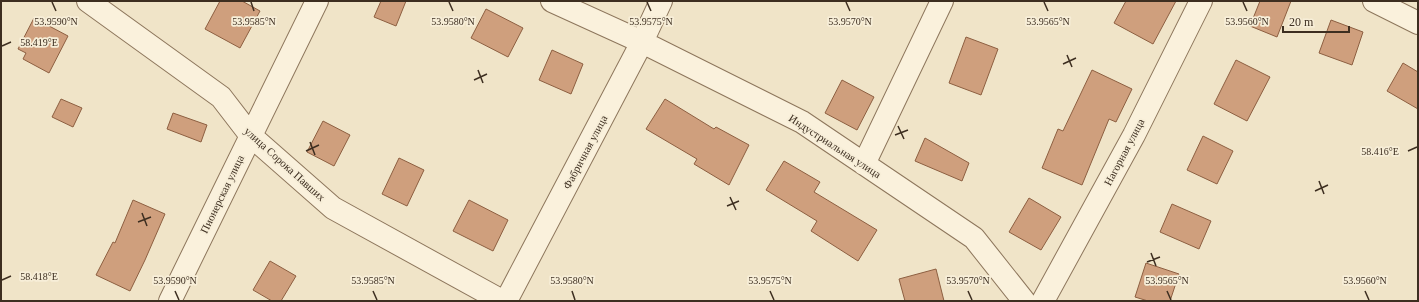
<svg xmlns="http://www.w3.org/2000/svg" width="1419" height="302" viewBox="0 0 1419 302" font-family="Georgia,serif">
	<rect width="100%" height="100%" fill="#f0e4c8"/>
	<!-- building -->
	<path fill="#cf9f7d" stroke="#8d5f41" d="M220,1h22l18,10 -20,37 -35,-19z
		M381,1h25l-10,25 -22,-9z
		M1126,1h50l-23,43 -39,-21z
		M1260,1h31l-14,36 -27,-11z
		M486,9l37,19 -15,29 -37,-19z
		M34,18l34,18 -19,37 -26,-14 3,-6 -8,-4z
		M1331,20l32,12 -11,33 -33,-12z
		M966,37l32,12 -17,46 -32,-12z
		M552,50l31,14 -12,30 -32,-14z
		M1236,60l34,17 -23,44 -33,-17z
		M1403,63l15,9v37l-31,-18z
		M1092,70l40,19 -16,33 -7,-3 -27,66 -40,-17 16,-39 5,2z
		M842,80l32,17 -17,33 -32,-17z
		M61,99l21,9 -9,19 -21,-10z
		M665,99l49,30 2,-2 33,18 -20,40 -35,-21 3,-5 -51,-30z
		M173,113l34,12 -6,17 -34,-13z
		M323,121l27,14 -16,31 -27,-14z
		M1203,136l30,15 -16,33 -30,-14z
		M925,138l44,25 -7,18 -47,-20z
		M399,158l25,12 -17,36 -25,-12z
		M784,161l36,21 -6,10 63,38 -19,31 -47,-30 6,-10 -51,-31z
		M1029,198l32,19 -20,33 -32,-18z
		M133,200l32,14 -20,46 -15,31 -34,-16 17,-33 2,1z
		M469,200l39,20 -15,31 -40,-20z
		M1172,204l39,17 -12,28 -39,-17z
		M270,261l26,15 -15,25h-9l-19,-11z
		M1146,263l33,11 -9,27h-22l-13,-4z
		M936,269l8,32h-39l-6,-22z"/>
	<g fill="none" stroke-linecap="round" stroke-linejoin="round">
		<!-- street casing -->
		<g stroke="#8d765c" stroke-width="24">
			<path id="street" d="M88,1l133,96 30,39 82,72 169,93
				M552,1l90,41 160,80 172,116 50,63
				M1374,1l44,22
				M864,164l78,-163
				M170,301l147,-300
				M506,301l136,-259 19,-41
				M1043,301l91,-166 67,-134"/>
		</g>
		<!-- street -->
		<use href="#street" stroke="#faf1dc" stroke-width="22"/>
	</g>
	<!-- ticks -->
	<path fill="none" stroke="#3d2e20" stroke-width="1.5" d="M52,2l4,9M251,2l3,9M449,2l4,9M647,2l4,9M846,2l4,9M1044,2l4,9M1243,2l4,9M2,46l9,-4M1067,55l5,12M1063,64l13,-6M478,70l5,13M474,80l13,-6M898,126l6,13M895,135l13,-5M310,142l5,13M306,151l13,-6M1408,151l9,-4M1319,181l5,13M1315,191l13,-6M730,197l6,13M727,206l12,-5M142,213l5,13M138,222l13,-5M1151,253l5,13M1147,262l13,-5M2,280l9,-4M175,291l4,9M373,291l4,9M572,291l3,9M770,291l4,9M968,291l4,9M1167,291l4,9M1365,291l4,9"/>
	<g text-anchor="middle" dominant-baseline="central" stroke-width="3.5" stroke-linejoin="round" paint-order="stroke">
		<!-- street labels -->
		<g font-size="11" fill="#3d2e20" stroke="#f7eed8">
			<text transform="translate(835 146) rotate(33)">Индустриальная улица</text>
			<text transform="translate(585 152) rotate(-62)">Фабричная улица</text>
			<text transform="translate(1124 152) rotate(-62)">Нагорная улица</text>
			<text transform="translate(285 164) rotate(42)">улица Сорока Павших</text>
			<text transform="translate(222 194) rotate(-64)">Пионерская улица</text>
		</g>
	</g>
	<g font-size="10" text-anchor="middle" fill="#3d2e20" stroke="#f7eed8" stroke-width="3.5" stroke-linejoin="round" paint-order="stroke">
		<text x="56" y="25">53.9590°N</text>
		<text x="254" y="25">53.9585°N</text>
		<text x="453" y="25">53.9580°N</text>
		<text x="651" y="25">53.9575°N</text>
		<text x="850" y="25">53.9570°N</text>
		<text x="1048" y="25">53.9565°N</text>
		<text x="1247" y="25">53.9560°N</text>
		<text x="39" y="46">58.419°E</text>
		<text x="1380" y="155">58.416°E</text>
		<text x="39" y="280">58.418°E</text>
		<text x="175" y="284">53.9590°N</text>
		<text x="373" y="284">53.9585°N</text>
		<text x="572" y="284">53.9580°N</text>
		<text x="770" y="284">53.9575°N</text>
		<text x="968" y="284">53.9570°N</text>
		<text x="1167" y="284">53.9565°N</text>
		<text x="1365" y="284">53.9560°N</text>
	</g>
	<!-- border -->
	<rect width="1419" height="302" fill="none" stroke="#3d2e20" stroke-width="4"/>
	<!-- scale -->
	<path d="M1283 26v6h66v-6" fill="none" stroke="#3d2e20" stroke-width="2"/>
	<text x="1289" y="26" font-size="12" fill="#3d2e20" stroke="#f7eed8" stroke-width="3" paint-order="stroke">20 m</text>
</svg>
